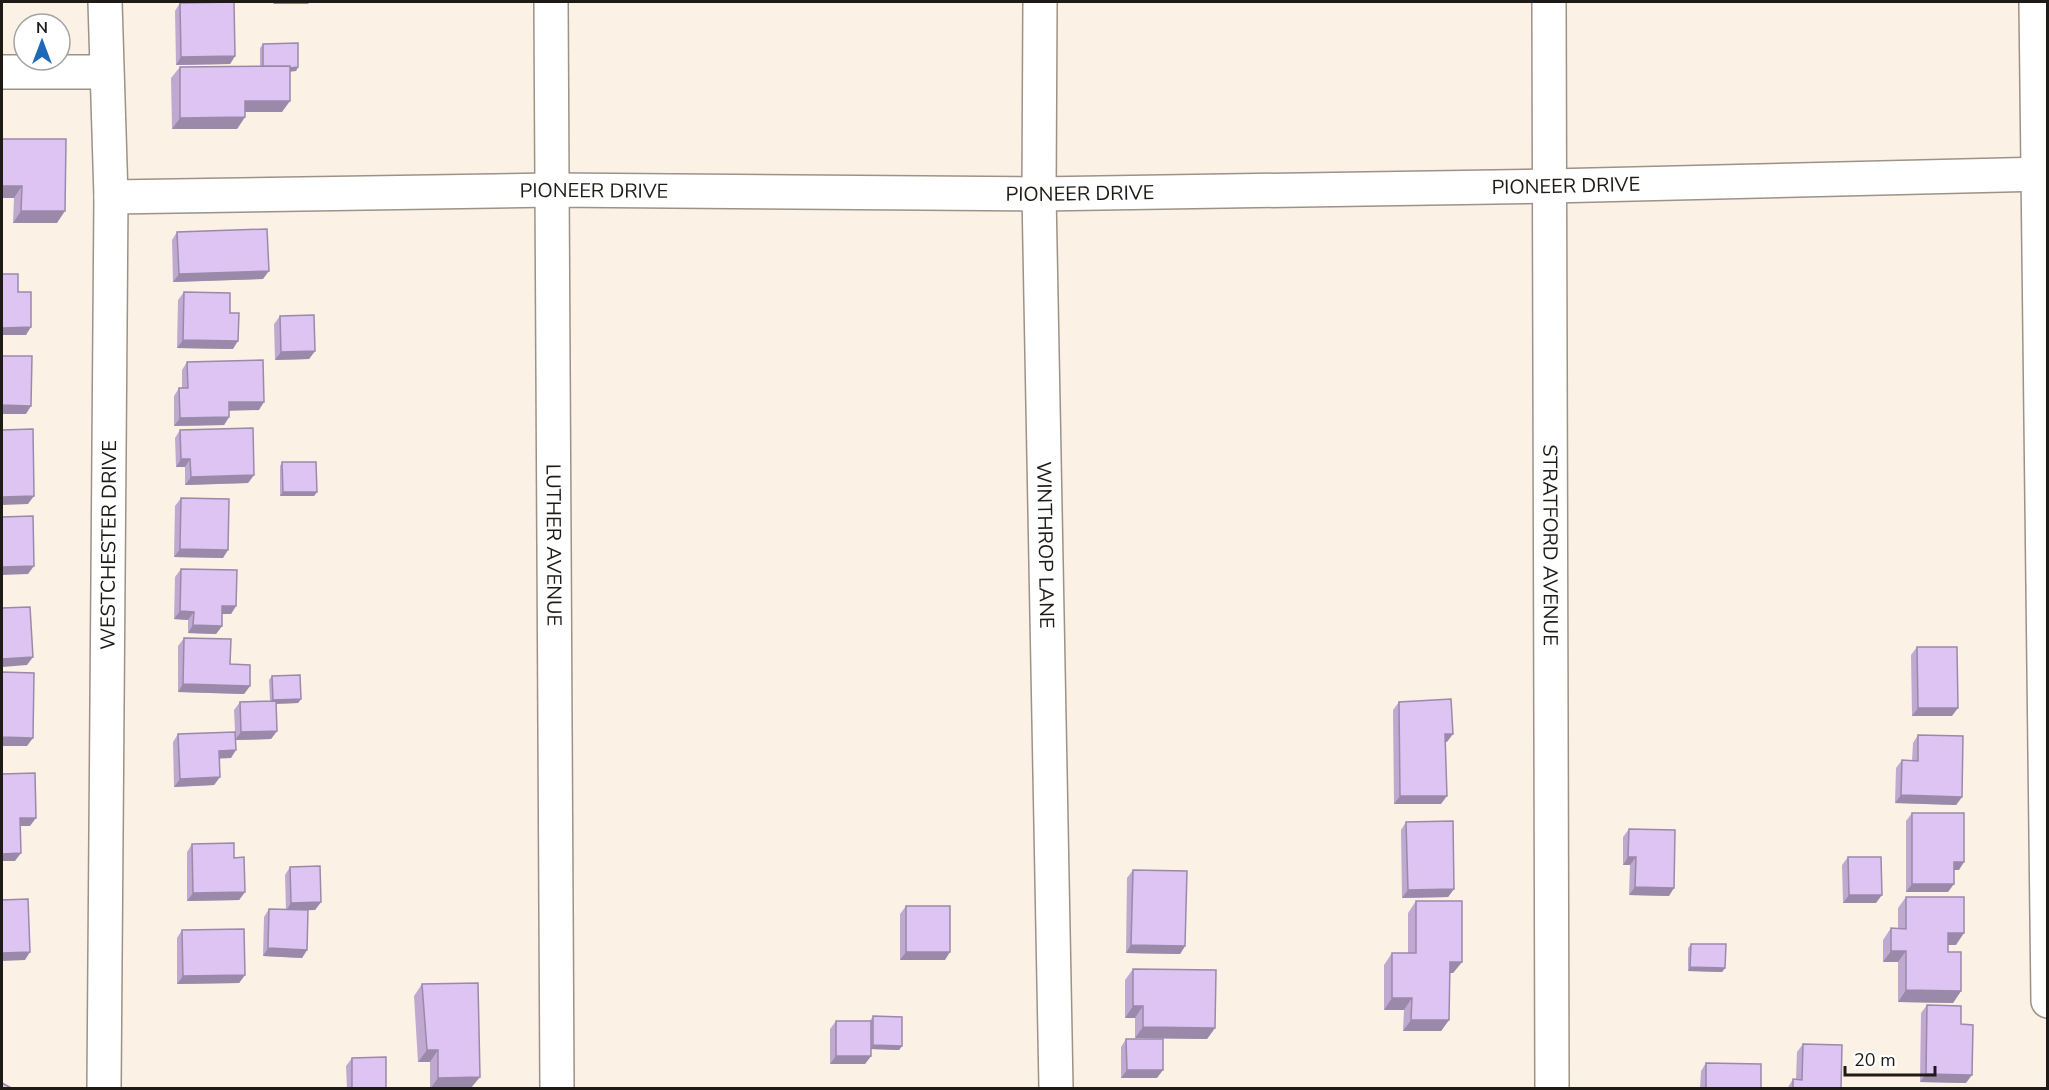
<svg xmlns="http://www.w3.org/2000/svg" width="2049" height="1090" viewBox="0 0 2049 1090" font-family="'Nunito Sans',sans-serif">
	<rect width="100%" height="100%" fill="#fcf1e5"/>
	<g fill="none" stroke-linecap="round" stroke-linejoin="round">
		<!-- minor casing -->
		<g stroke="#9d9287" stroke-width="36">
			<g id="minor">
				<path id="s1" d="M551,2l6,1086"/>
				<path id="s2" d="M1040,2l-1,192 17,894"/>
				<path id="s3" d="M1549,2l3,1086"/>
				<path d="M2036,2l12,999"/>
				<path d="M2,72h104"/>
				<path id="s4" d="M111,197l440,-7 488,4 512,-8 497,-12"/>
				<path id="s5" d="M104,1088l7,-891 -6,-195"/>
			</g>
		</g>
		<!-- minor -->
		<use href="#minor" stroke="#fff" stroke-width="33"/>
	</g>
	<!-- wall -->
	<path fill="#bfa9d1" d="M180,3l55,53 -5,8 -54,1 -1,-54z
		M263,44l35,23 -2,4 -6,1 -8,40h-37v5l-8,12h-65l-1,-51 9,-11 80,-1v-18z
		M2,139l55,84h-44l1,-25z
		M177,232l86,47 -90,3 -1,-42z
		M184,292l46,21 3,36 -56,-1 1,-48z
		M280,316l35,35 -6,8 -34,1 -1,-36z
		M187,362l72,48h-30v7l-5,8 -50,1v-30l5,-8h3v-18z
		M180,430l74,45 -6,8 -63,2v-18h-9l-1,-29z
		M282,462l35,30 -3,4h-34v-30z
		M181,498l42,60 -49,-1 1,-51z
		M181,569l55,37 -5,8h-9v12l-6,8 -28,-1v-13l-14,-1 1,-42z
		M184,638l46,26 20,22 -6,8 -66,-2v-46z
		M1917,647l35,69h-40l-1,-61z
		M272,676l29,23 -3,4 -22,1 1,27 -6,8 -35,1 -5,18h-12l1,19 -6,8 -40,2 -1,-45 5,-8 57,-2 -1,-22 6,-8 30,-1 -1,-21z
		M1399,702l48,40h-2l-4,62h-47l-1,-94z
		M1918,735l44,62 -6,8 -61,-2 1,-35 6,-8 10,1 1,-18z
		M1912,813l47,57h-5l-6,22h-42v-71z
		M1406,822l48,67 -6,8 -46,1 -1,-68z
		M1629,829l40,67 -40,-1 1,-30h-7v-28z
		M192,844l42,14 11,34 -6,8 -52,1v-49z
		M1848,857l28,46h-33l-1,-38z
		M290,867l31,35 -6,8h-7l-1,40 -5,8 -39,-2 1,-39 5,-8 17,1 -1,-35z
		M1133,870l52,76 -5,8 -54,-1 1,-75z
		M1906,897l50,48h-8v7l13,39 -8,12 -55,-1v-40h-15v-22l8,-12 7,1v-21z
		M1416,901l46,61 -9,11h-4v47l-8,11h-38l1,-21h-20v-45l8,-12h16v-40z
		M906,906l39,54h-45v-46z
		M182,930l63,45 -6,8 -62,1v-46z
		M1691,944l34,24 -3,4 -34,-1v-23z
		M1133,969l82,59 -8,11 -72,-1v-20h-10v-38z
		M422,984l49,104 -41,1v-27h-12l-4,-66z
		M1927,1005l34,19 5,59 -46,-1 1,-69z
		M873,1016l29,30 -3,4 -28,-1v7l-6,8h-35v-35l6,-8h34z
		M1126,1039l31,39h-36v-31z
		M1803,1044l38,45h-54l6,-10h3l1,-27z
		M352,1058l34,31h-39l-1,-23z
		M1706,1063l55,26h-61l1,-18z"/>
	<!-- shaded-wall -->
	<path fill="#9b89aa" d="M275,2h35l-2,2h-35z
		M235,56l-5,8 -54,1 5,-8z
		M298,67l-2,4 -36,1 3,-4z
		M245,101h45l-8,11h-45z
		M245,117l-8,12h-65l8,-11z
		M2,186h20l-8,12h-12z
		M21,211h44l-8,12h-44z
		M269,271l-6,8 -90,3 6,-8z
		M31,327l-5,8h-24v-7z
		M183,340l55,1 -5,8 -56,-1z
		M315,351l-6,8 -34,1 6,-8z
		M229,402h35l-5,8 -36,1z
		M2,405l29,1 -5,8h-24z
		M229,417l-5,8 -50,1 6,-8z
		M181,459h9l-5,8h-9z
		M254,475l-6,8 -63,2 6,-8z
		M283,492h34l-3,4h-34z
		M34,496l-6,8 -26,1v-8z
		M180,549l48,1 -5,8 -49,-1z
		M34,566l-6,8 -26,1v-8z
		M222,606h14l-5,8h-14z
		M180,611l14,1 -6,8 -14,-1z
		M193,625l29,1 -6,8 -28,-1z
		M33,657l-6,8 -25,2v-8z
		M183,684l67,2 -6,8 -66,-2z
		M301,699l-3,4 -28,1 3,-4z
		M1918,708h40l-6,8h-40z
		M277,731l-6,8 -36,1 6,-8z
		M1445,734h8l-6,8h-7z
		M2,737l31,1 -6,8h-25z
		M236,750l-5,8 -18,1 6,-8z
		M220,777l-6,8 -40,2 6,-8z
		M1901,795l61,2 -6,8 -61,-2z
		M1400,796h47l-6,8h-47z
		M20,818h16l-6,8h-16z
		M21,853l-6,8h-13v-7z
		M1628,857h8l-6,8h-7z
		M1954,862h10l-5,8h-11z
		M1912,884h42l-6,8h-42z
		M1635,887l39,1 -5,8 -40,-1z
		M1454,889l-6,8 -46,1 6,-8z
		M245,892l-6,8 -52,1 6,-8z
		M1849,895h33l-6,8h-33z
		M321,902l-6,8 -29,1 5,-8z
		M1948,933h16l-8,12h-16z
		M1131,945l54,1 -5,8 -54,-1z
		M268,948l39,2 -5,8 -39,-2z
		M1891,951h15l-8,11h-15z
		M30,952l-5,8 -23,1v-8z
		M906,952h44l-5,8h-45z
		M1450,962h12l-9,11h-12z
		M1690,967l35,1 -3,4 -34,-1z
		M245,975l-6,8 -62,1 6,-8z
		M1906,990l55,1 -8,12 -55,-1z
		M1392,998h20l-8,12h-20z
		M1133,1006h10l-8,12h-10z
		M1411,1020h38l-8,11h-38z
		M1143,1027l72,1 -8,11 -72,-1z
		M873,1045l29,1 -3,4 -29,-1z
		M427,1050h11l-8,12h-12z
		M836,1056h35l-6,8h-35z
		M1127,1070h36l-6,8h-36z
		M1926,1074l46,1 -6,8 -46,-1z
		M480,1077l-9,11 -41,1 8,-11z"/>
	<!-- building -->
	<path fill="#dec4f3" stroke="#9b89aa" stroke-width="1.5" d="M234,2l1,54 -54,1 -1,-54z
		M298,43v24l-8,1v-2h-27v-22z
		M290,66v35h-45v16l-65,1v-51z
		M2,139h64l-1,72h-44l1,-25h-20z
		M267,229l2,42 -90,3 -2,-42z
		M2,274h16v18h13v35l-29,1z
		M184,292l46,1v20h9l-1,28 -55,-1z
		M314,315l1,36 -34,1 -1,-36z
		M2,356h30l-1,50 -29,-1z
		M263,360l1,42h-35v15l-49,1 -1,-30h9l-1,-26z
		M253,428l1,47 -63,2 -1,-18h-9l-1,-29z
		M33,429l1,67 -32,1v-67z
		M282,462h34l1,30h-34z
		M181,498l48,1 -1,51 -48,-1z
		M33,516l1,50 -32,1v-50z
		M181,569l56,1 -1,36h-14v20l-29,-1 1,-13 -14,-1z
		M30,607l3,50 -31,2v-51z
		M184,638l47,1 -1,25 20,1v21l-67,-2z
		M1917,647h40l1,61h-40z
		M2,672l32,1 -1,65 -31,-1z
		M300,675l1,24 -28,1 -1,-24z
		M1451,699l2,35h-8l2,62h-47l-1,-94z
		M276,701l1,30 -36,1 -1,-30z
		M235,732l1,18 -17,1 1,26 -40,2 -2,-45z
		M1918,735l45,1 -1,61 -61,-2 1,-35 16,1z
		M35,773l1,45h-16l1,35 -19,1v-80z
		M1912,813h52v49h-10v22h-42z
		M1453,821l1,68 -46,1 -2,-68z
		M1629,829l46,1 -1,58 -39,-1 1,-30h-8z
		M234,843v15l10,-1 1,35 -52,1 -1,-49z
		M1848,857h33l1,38h-33z
		M320,866l1,36 -30,1 -1,-36z
		M1133,870l54,1 -2,75 -54,-1z
		M1906,897h58v36h-16v19h13v39l-55,-1v-39h-15v-23l15,1z
		M28,899l2,53 -28,1v-53z
		M1416,901h46v61h-12l-1,58h-38l1,-22h-20v-45h24z
		M906,906h44v46h-44z
		M269,909l39,1 -1,40 -39,-2z
		M244,929l1,46 -62,1 -1,-46z
		M1691,944h35l-1,24 -35,-1z
		M1133,969l83,1 -1,58 -72,-1v-21h-10z
		M478,983l2,94 -42,1v-28h-11l-5,-66z
		M1927,1005l34,1v18l12,1 -1,50 -46,-1z
		M873,1016l29,1v29l-29,-1z
		M836,1021h35v35h-35z
		M1126,1039h37v31h-36z
		M1803,1044l39,1 -1,44h-48v-10l9,1z
		M386,1057v32h-34v-31z
		M1706,1063l55,1v25h-55z
		M2,1083l11,6h-11z"/>
	<g text-anchor="middle" dominant-baseline="central" stroke-width="6" stroke-linejoin="round" paint-order="stroke">
		<!-- street labels -->
		<g font-size="20" fill="#1e1a16" stroke="#fff">
			<text stroke="none"><textPath href="#s4" startOffset="1455">PIONEER DRIVE</textPath></text>
			<text stroke="none"><textPath href="#s4" startOffset="483">PIONEER DRIVE</textPath></text>
			<text stroke="none"><textPath href="#s4" startOffset="969">PIONEER DRIVE</textPath></text>
			<text stroke="none"><textPath href="#s5" startOffset="543">WESTCHESTER DRIVE</textPath></text>
			<text stroke="none"><textPath href="#s1" startOffset="543">LUTHER AVENUE</textPath></text>
			<text stroke="none"><textPath href="#s2" startOffset="543">WINTHROP LANE</textPath></text>
			<text stroke="none"><textPath href="#s3" startOffset="543">STRATFORD AVENUE</textPath></text>
		</g>
	</g>
	<!-- border -->
	<rect width="2049" height="1090" fill="none" stroke="#1e1a16" stroke-width="6"/>
	<!-- north arrow -->
	<g transform="translate(42 42)"><circle r="28" fill="#ffffff" stroke="#a5a3a2" stroke-width="1.5"/>
	<path d="M0-4.5L10 22L0 15L-10 22Z" fill="#1d69b8"/>
	<text y="-9" font-size="16" font-weight="bold" text-anchor="middle" fill="#1e1a16">N</text>
	</g>
	<!-- scale -->
	<path d="M1845 1066v9h90v-9" fill="none" stroke="#1e1a16" stroke-width="3"/>
	<text x="1854" y="1066" font-size="18" fill="#1e1a16" stroke="#ffffff" stroke-width="4.5" paint-order="stroke">20 m</text>
</svg>
